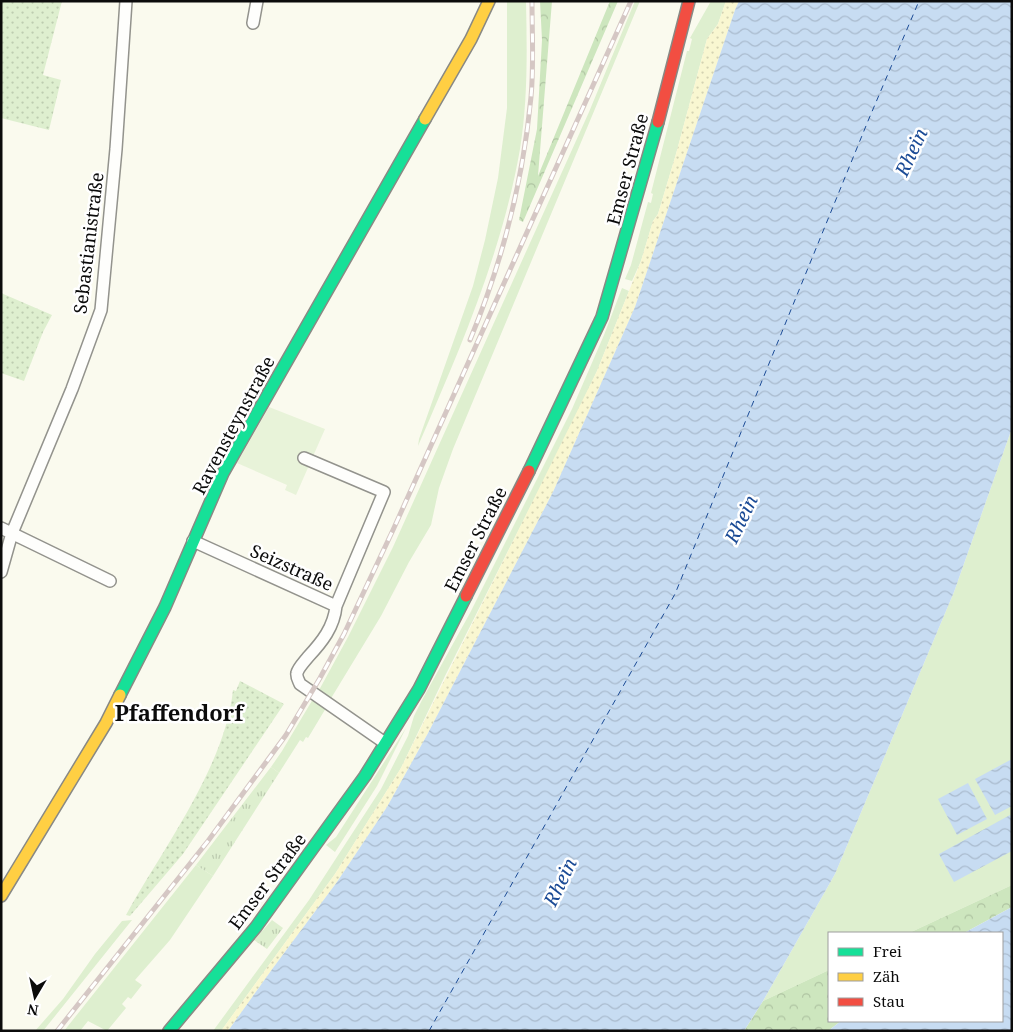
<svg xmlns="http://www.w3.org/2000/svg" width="1013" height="1032" viewBox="0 0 1013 1032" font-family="'Noto Serif',serif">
	<defs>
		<pattern id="forest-crowns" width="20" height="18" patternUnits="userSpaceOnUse" patternTransform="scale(1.25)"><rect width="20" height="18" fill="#cde6be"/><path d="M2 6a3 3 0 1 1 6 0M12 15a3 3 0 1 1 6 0" fill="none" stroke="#afc4a2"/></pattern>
		<pattern id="sand-dots" width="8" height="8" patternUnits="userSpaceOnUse" patternTransform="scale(1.25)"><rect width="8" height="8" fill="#f9f7d1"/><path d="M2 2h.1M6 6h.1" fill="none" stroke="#d4d2b2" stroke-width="1.8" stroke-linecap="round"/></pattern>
		<pattern id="park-tufts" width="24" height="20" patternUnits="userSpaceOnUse" patternTransform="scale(1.25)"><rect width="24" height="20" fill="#deefcf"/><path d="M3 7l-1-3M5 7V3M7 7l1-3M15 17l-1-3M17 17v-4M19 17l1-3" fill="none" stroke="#bdccb0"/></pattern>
		<pattern id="garden-dots" width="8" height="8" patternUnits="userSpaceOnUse" patternTransform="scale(1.25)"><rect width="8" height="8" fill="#deefcf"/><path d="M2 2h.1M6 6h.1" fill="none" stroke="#bdccb0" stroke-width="1.8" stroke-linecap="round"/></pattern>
		<pattern id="water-waves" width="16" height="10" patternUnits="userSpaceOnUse" patternTransform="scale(1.25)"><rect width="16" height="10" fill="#c7dcf2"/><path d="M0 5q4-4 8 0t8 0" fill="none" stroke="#aabbce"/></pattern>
	</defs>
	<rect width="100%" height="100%" fill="#fafaee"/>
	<!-- grass -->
	<path fill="#deefcf" d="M507,1h19c1,49 2,99 -6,148 -18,104 -60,200 -102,297l1,-7 54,-153 12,-46 13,-62 9,-70z
		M635,1h5l-187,448 -14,39 -8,37 -22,37 -28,54 -51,84 -12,-8 30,-55 45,-90 196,-435z
		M711,1h15l-8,23 -11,15 -31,115 -18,60 -5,7 -12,40 -9,20 -7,-2 6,-14 17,-63 3,1 2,-9 -2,-1 36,-142h2l3,-12 -2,-1z
		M622,288l7,3 -32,80 -27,57 -125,248 -44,92 -66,106 -114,157h-8l96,-131 72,-111 27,-53 6,-20 8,-16 48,-87 102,-204 32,-74z
		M1012,428v457l-103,48h-80v37l-66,31 72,-127 119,-282z
		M313,699l13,9 -18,30 -2,-1 -3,5 -3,-2 -21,33 -8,-6 11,-16z
		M406,728l-29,58 -42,66 -9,-7 10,-8z
		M196,865l17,11 -43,64 -35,40 7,5 -11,14 -3,-2 -6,7 4,4 -19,23 -19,-10 -8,10h-16z
		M132,920l-89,111h-8l28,-32 32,-45 27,-33z"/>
	<!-- forest -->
	<path fill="url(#forest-crowns)" d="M540,1h12l-14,175 72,-175h8l-95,221 -4,-2 18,-91 5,-89z
		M1012,885v22l-48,26h-55z
		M829,970v51h12l-13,10h-84l19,-30z"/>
	<!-- sand -->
	<path fill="url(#sand-dots)" d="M726,1h13l-4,9 -100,297 -82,185 -126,243 -40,72 -50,75 -64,86 -45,63h-7l114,-157 66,-106 196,-397 44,-110 12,-40 5,-7 18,-60 31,-115 11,-15z"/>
	<!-- park -->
	<path fill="url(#park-tufts)" d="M271,767l8,6 -66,103 -17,-11z
		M272,920l11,8 -16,21 -13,-9z"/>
	<!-- garden -->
	<path fill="url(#garden-dots)" d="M1,1h61l-19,74 18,5 -12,50 -48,-12z
		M1,293l51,22 -9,17 -19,49 -23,-8z
		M240,681l44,23 -101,150 -53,62 -4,-1c37,-67 99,-148 107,-225l3,1z"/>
	<!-- pitch -->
	<path fill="#e8f3d9" d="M269,407l56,22 -29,66 -11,-5 2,-5 -50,-22z"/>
	<!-- water -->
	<path fill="url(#water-waves)" d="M739,1h273v427l-58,164 -119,282 -72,127 -19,30h-516l45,-63 64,-86 50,-75 40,-72 126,-243 82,-185 100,-297z
		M1012,759v47l-17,9 -20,-36z
		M968,783l19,36 -30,16 -19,-36z
		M1010,815l2,3v33l-58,31 -15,-28z
		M1012,907v124h-184l13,-10h161v-88h-38z"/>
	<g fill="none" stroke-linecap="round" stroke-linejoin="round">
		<!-- ferry -->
		<path stroke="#1b4b96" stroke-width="1" stroke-dasharray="6 5" stroke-linecap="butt" d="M429,1031l246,-437 193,-473 51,-120"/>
		<!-- street casing -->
		<g stroke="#93938d" stroke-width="14">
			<path id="street" d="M253,23l4,-22
				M304,458l80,34 -48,114
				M1,528l109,53
				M193,541l143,65c-2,21 -14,36 -28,51 -3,4 -10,11 -11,16 -1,4 2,8 3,11l85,59
				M1,572l11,-39 60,-144 29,-79 15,-161 10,-148"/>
		</g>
		<!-- fast casing -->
		<g stroke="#898984" stroke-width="14">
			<path id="fast" d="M529,471l73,-154 56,-195
				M120,695l45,-88 58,-134 202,-354
				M169,1031l87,-104 109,-151 54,-87 47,-93"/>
		</g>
		<!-- slow casing -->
		<g stroke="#898984" stroke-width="14">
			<path id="slow" d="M425,119l46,-80 18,-38
				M1,896l105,-173 14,-28"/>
		</g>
		<!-- jam casing -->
		<g stroke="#898984" stroke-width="14">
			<path id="jam" d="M658,122l31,-121
				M466,596l63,-125"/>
		</g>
		<!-- street -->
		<use href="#street" stroke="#fefefc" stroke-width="11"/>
		<!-- fast -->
		<use href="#fast" stroke="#16e098" stroke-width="11"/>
		<!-- slow -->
		<use href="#slow" stroke="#ffcf43" stroke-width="11"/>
		<!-- jam -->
		<use href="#jam" stroke="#f24e42" stroke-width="11"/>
		<!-- rail casing -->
		<g stroke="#d5c7c4" stroke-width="5">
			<path id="rail" d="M470,340c32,-77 53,-159 61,-243 3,-32 1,-64 1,-96
				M57,1031l151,-190 78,-106 34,-57 24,-44 49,-104 238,-529"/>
		</g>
		<!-- rail -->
		<use href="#rail" stroke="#fff" stroke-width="3" stroke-dasharray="9" stroke-linecap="butt"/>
	</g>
	<g text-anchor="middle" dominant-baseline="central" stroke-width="5" stroke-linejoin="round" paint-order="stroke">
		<!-- street labels -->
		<g font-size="18" fill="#0b0b0b" stroke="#fff">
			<text transform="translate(627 169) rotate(-75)">Emser Straße</text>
			<text transform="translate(88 243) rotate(-83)">Sebastianistraße</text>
			<text transform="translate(233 425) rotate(-62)">Ravensteynstraße</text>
			<text transform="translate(475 539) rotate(-63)">Emser Straße</text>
			<text transform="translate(292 567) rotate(24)">Seizstraße</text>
			<text transform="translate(267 881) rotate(-53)">Emser Straße</text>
		</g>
		<!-- water labels -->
		<g font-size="19" font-style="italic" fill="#1b4b96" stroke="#fff">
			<text transform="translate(911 152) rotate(-65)">Rhein</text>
			<text transform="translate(741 519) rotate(-64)">Rhein</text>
			<text transform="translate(560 882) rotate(-64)">Rhein</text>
		</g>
		<!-- district labels -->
		<g font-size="22" font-weight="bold" fill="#0b0b0b" stroke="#fff">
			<text x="179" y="712">Pfaffendorf</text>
		</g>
	</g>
	<!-- border -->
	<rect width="1013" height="1032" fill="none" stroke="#0b0b0b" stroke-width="5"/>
	<!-- legend -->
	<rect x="828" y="932" width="175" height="90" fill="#ffffff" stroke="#9d9d9d"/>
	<rect x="838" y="948" width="25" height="8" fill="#16e098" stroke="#9d9d9d"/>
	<text x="873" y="957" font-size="15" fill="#0b0b0b">Frei</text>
	<rect x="838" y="973" width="25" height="8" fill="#ffcf43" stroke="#9d9d9d"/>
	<text x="873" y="982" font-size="15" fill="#0b0b0b">Zäh</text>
	<rect x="838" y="998" width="25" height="8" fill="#f24e42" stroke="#9d9d9d"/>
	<text x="873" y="1007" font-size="15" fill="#0b0b0b">Stau</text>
	<!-- north arrow -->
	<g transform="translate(35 997) rotate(189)" stroke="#ffffff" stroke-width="4" paint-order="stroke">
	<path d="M0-4L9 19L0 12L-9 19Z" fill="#0b0b0b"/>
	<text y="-8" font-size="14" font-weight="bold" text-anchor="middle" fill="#0b0b0b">N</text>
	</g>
</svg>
